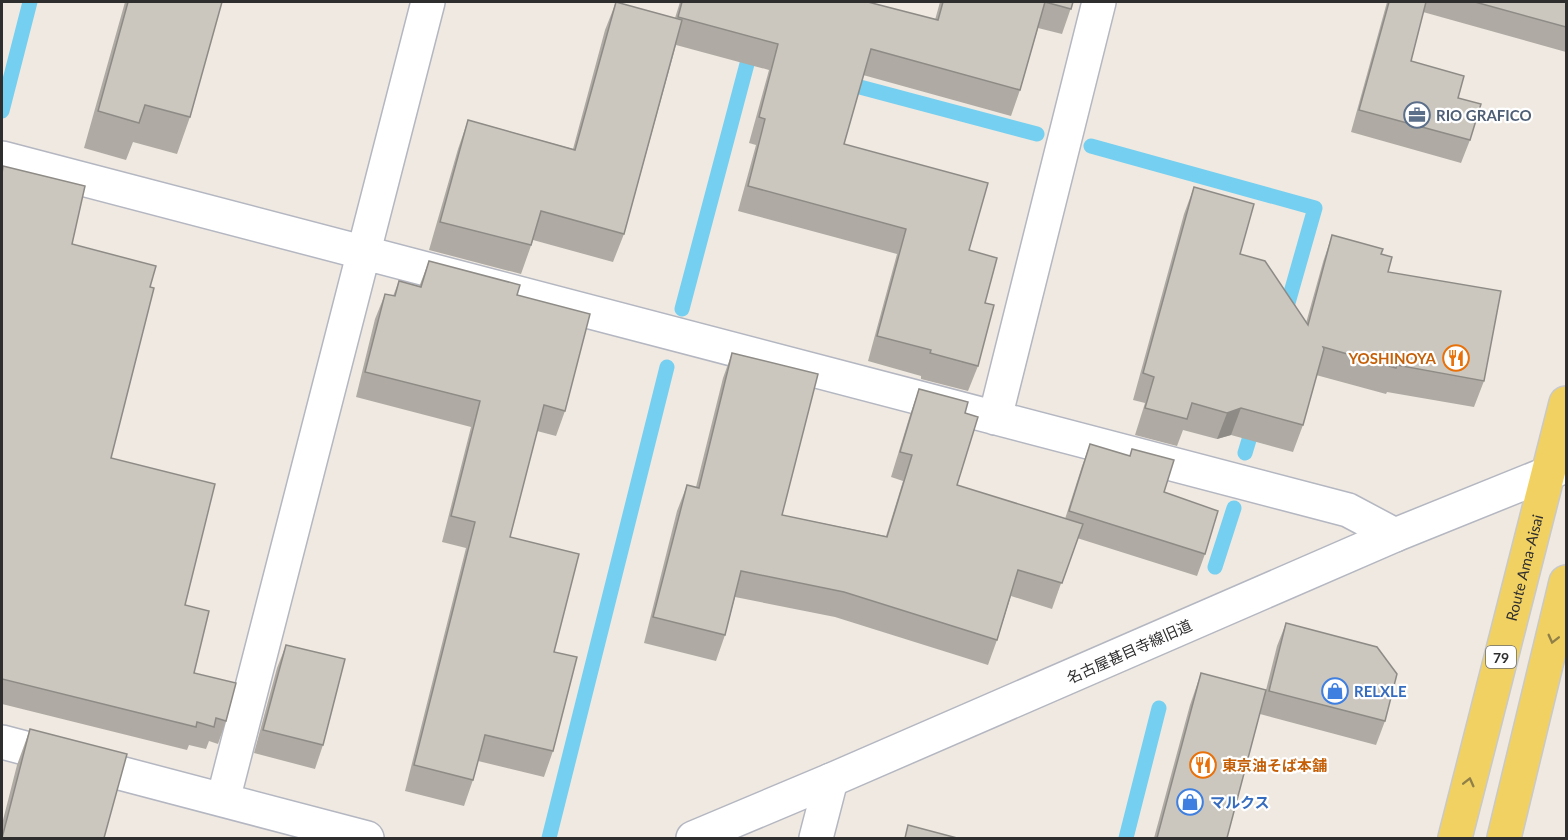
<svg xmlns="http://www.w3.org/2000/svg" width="1568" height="840" viewBox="0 0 1568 840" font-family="Lato,'Noto Sans JP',sans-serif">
	<rect width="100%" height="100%" fill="#efe9e1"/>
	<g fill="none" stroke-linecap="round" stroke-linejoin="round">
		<!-- stream -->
		<path stroke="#75cff0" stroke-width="15" d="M841,82l196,52
			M2,111l28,-109
			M1091,146l224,62 -31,109
			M682,309l70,-264
			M1245,453l10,-33
			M1215,567l19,-59
			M549,838l118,-471
			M1126,838l33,-130"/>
		<!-- minor casing -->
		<g stroke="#b4b7c1" stroke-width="36">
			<path id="minor" d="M2,158l1346,352 47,25
				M995,418l104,-416
				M2,742l365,96
				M223,800l205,-798
				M816,838l15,-58"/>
		</g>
		<!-- tertiary casing -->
		<g stroke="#b4b7c1" stroke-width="36">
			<path id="tertiary" d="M693,838l138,-58 564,-245 171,-69"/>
		</g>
		<!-- primary casing -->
		<g stroke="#c9c9c9" stroke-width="36">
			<g id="primary">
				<path id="s1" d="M1455,838l111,-435"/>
				<path d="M1504,838l62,-256"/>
			</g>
		</g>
		<!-- minor -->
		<use href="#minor" stroke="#fff" stroke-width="33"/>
		<!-- tertiary -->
		<use href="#tertiary" stroke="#fff" stroke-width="33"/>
		<!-- primary -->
		<use href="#primary" stroke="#f2d163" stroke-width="33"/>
	</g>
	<!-- wall -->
	<path fill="#afaba4" d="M125,2h97l-32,115 -13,37 -44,-12 -7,18 -42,-12z
		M616,2l59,16 5,-16h188l67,18 5,-18h133l-11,32 -24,-6 -18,62 -9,26 -148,-41 -19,69 125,106 16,53 -7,63 -10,25 -47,-12v-3l-53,-15 29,-107 -159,-43 18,-66 -7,-2 20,-73 -93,-25 -52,189 -11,28 -80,-22 -12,34 -92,-24 29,-101 10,-29 105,29 32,-119z
		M1387,2h179v50l-143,-40 -12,49 47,37 12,42 -9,23 -110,-31z
		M3,166l69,78 78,43 -39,171 74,147 9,68 32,48 -8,23 -9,-3 -3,8 -17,-4 -2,5 -185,-46v-533z
		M1194,187l46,67 66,69 17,-61 9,-27 49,19 7,18 96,109 -10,26 -87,-15 -1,2 -70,-19 -13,50 -10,27 -62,-17 -14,4 -34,-9 -6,16 -42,-11 10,-32 -12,-3 51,-186z
		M429,261l88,34 48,116 -9,25 -19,-5 -27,106 44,115 -1,99 -9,26 -66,-16 -5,19 -9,26 -59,-15 61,-243 -24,-6 29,-115 -115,-30 19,-78 10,-25 8,2 6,-15 20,6z
		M732,353l50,162 104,21 17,-55 -12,-4 19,-62 9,-26 46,24 -8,72 108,34 17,-53 8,-22 74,48 41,62 -8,22 -120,-38 -25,71 -41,-13 -14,44 -9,25 -153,-48 -100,-20 -10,38 -9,26 -72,-18 33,-132 10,-26 9,2 27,-109z
		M1286,623l99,98 -9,24 -116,-31 17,-68z
		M286,645l37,100 -8,24 -61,-16 23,-85z
		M1201,673l26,165h-73l36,-133z
		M30,729l-28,109v-14l15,-59z"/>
	<!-- shaded-wall -->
	<path fill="#8e8b86" d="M1241,408l-10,27 -14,4 10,-26z"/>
	<!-- building -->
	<path fill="#cbc7bf" stroke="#8e8b86" stroke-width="1.5" d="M128,2h94l-32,115 -45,-12 -6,18 -41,-12z
		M616,2l66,18 -58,214 -83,-23 -10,34 -91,-23 28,-102 107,30z
		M682,2h186l70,18 5,-18h130l-2,7 -26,-7 -25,88 -149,-41 -27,95 144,39 -19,67 28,8 -12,45 9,2 -16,61 -48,-13 1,-3 -54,-14 29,-107 -158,-43 17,-67 -6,-2 19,-73 -100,-27z
		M1389,2h37l-15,59 53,15 -6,22 23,6 -11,36 -111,-30z
		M1475,2h91v25z
		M3,166l82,20 -13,58 84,22 -6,21 4,1 -43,170 104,26 -30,121 24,6 -15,62 42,10 -10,38 -10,-3 -2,9 -17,-5 -1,5 -194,-48v-505z
		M1194,187l60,17 -14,50 25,7 43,64 24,-90 51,14 -2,5 11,3 -4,15 113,19 -17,90 -87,-16 -1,3 -73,-21 1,2 -21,76 -62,-17 -14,5 -35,-10 -5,16 -42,-11 9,-31 -11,-4z
		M429,261l91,24 -3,10 73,19 -25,97 -21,-6 -34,132 69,17 -25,98 23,5 -24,94 -68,-16 -12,45 -59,-15 61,-243 -24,-6 29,-115 -115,-29 20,-78 10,2 4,-15 22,6z
		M732,353l86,21 -36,141 105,22 25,-82 -12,-3 19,-63 49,13 -3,11 13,4 -21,68 126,39 -21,59 -44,-13 -21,70 -153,-48 -103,-21 -16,64 -72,-18 34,-132 12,3z
		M1090,444l40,12 2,-7 42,11 -10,32 54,19 -13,43 -136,-43z
		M1286,623l91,24 20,27 -12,47 -116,-30z
		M286,645l59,14 -22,86 -60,-15z
		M1201,673l65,17 -39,148h-70z
		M30,729l97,25 -23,84h-102z
		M908,825l49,13h-52z"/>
	<!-- one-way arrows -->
	<defs><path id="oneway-chevron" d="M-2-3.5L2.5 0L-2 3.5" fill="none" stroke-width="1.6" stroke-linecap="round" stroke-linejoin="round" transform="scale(1.5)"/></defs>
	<g stroke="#908048">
		<use href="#oneway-chevron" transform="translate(1553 639) rotate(104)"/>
		<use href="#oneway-chevron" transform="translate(1469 782) rotate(-76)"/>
	</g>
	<!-- icons -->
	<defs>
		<g id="office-ring" transform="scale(1.35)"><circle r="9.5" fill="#fff" stroke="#5c6f8a" stroke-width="1.5"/><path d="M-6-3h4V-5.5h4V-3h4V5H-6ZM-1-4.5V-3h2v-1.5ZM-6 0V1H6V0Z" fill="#5c6f8a"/></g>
		<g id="restaurant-ring" transform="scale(1.35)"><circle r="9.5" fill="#fff" stroke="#e8710a" stroke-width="1.5"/><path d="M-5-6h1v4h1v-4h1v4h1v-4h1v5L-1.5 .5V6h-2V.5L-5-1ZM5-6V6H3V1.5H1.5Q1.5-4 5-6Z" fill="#e8710a"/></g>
		<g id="shop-ring" transform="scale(1.35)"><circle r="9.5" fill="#fff" stroke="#3f7fe0" stroke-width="1.5"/><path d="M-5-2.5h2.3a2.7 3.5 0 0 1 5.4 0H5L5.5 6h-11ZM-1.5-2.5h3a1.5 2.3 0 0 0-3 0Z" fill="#3f7fe0"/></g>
	</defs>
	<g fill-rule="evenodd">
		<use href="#office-ring" x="1417" y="115"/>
		<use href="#restaurant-ring" x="1456" y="358"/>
		<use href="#shop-ring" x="1335" y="691"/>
		<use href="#restaurant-ring" x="1203" y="765"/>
		<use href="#shop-ring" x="1190" y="802"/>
	</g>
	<g text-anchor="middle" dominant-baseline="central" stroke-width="4.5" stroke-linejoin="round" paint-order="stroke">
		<!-- shield labels -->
		<rect fill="#fff" stroke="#6d6d6d" stroke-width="1.5" x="1486" y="646" width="30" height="22" rx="4.5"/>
		<g font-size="14" font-weight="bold" fill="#2e2e2e">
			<text x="1501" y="657">79</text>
		</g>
		<!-- service labels -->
		<g font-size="15" font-weight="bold" fill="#4e5e75" stroke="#fff" text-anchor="start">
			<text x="1436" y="115">RIO GRAFICO</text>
		</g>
		<!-- food labels -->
		<g font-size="15" font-weight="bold" fill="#c56008" stroke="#fff" text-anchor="end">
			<text x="1436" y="358">YOSHINOYA</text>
			<text x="1222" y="765" text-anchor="start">東京油そば本舗</text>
		</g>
		<!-- street labels -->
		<g font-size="15" fill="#2e2e2e" stroke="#fff">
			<text stroke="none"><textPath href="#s1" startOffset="279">Route Ama-Aisai</textPath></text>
			<text transform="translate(1129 651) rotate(-24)">名古屋甚目寺線旧道</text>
		</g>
		<!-- shop labels -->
		<g font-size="15" font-weight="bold" fill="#366cbe" stroke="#fff" text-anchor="start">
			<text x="1354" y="691">RELXLE</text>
			<text x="1210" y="802">マルクス</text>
		</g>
	</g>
	<!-- border -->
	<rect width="1568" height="840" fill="none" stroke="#2e2e2e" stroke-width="6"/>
</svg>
